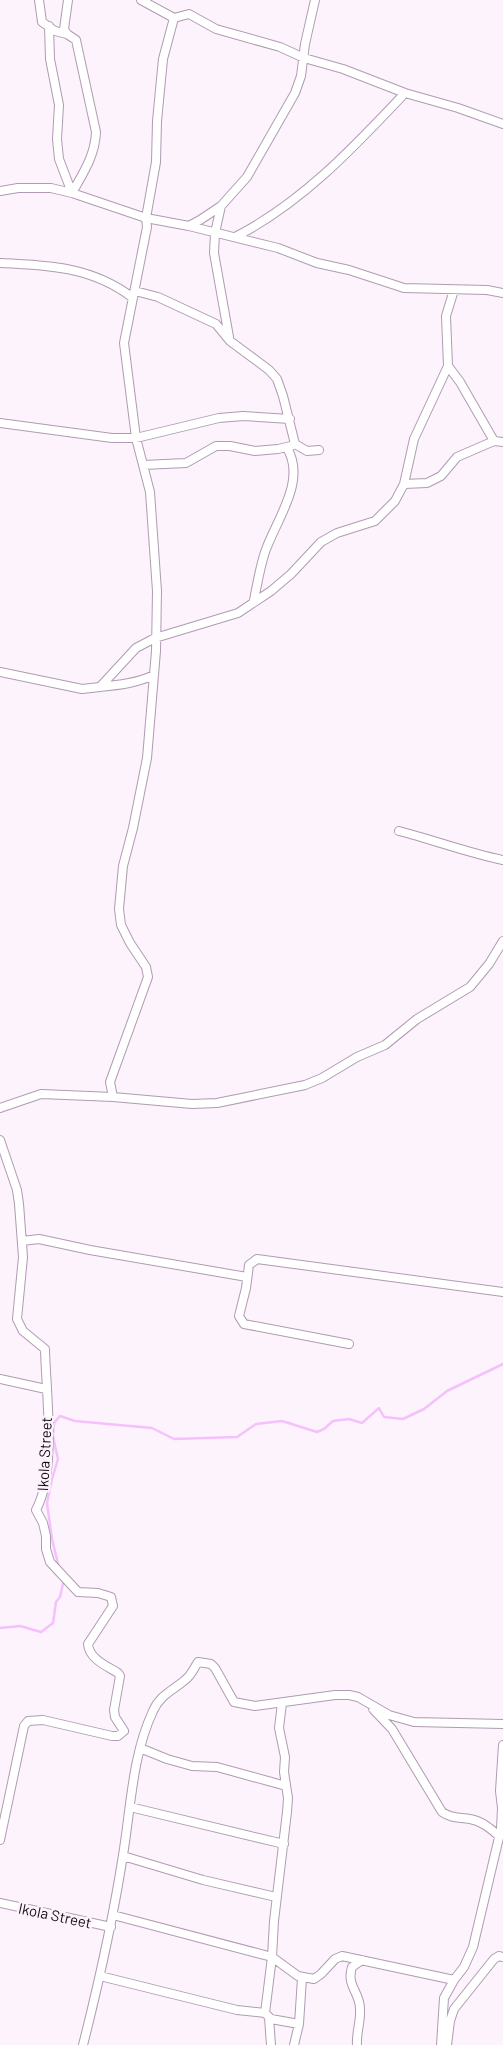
<svg xmlns="http://www.w3.org/2000/svg" width="503" height="2045" viewBox="0 0 503 2045" font-family="Barlow,sans-serif">
	<rect width="100%" height="100%" fill="#fcf3fd"/>
	<g fill="none" stroke-linecap="round" stroke-linejoin="round">
		<!-- stream -->
		<path stroke="#f5c1fd" stroke-width="2.5" d="M59,1568l-7,-29 -5,-36 5,-24 6,-20 -5,-22 1,-14 6,-7 15,5 77,7 22,11 63,-2 19,-13 26,-3 35,11 7,-3 9,-8 16,-2 13,4 17,-15 5,9 19,2 21,-10 23,-18 56,-27
			M0,1628l20,-2 21,6 12,-9 3,-21 4,-5 4,-18"/>
		<!-- street casing -->
		<g stroke="#b09bb3" stroke-width="10">
			<path id="street" d="M39,0l3,22 13,9 12,3
				M68,0l-4,29 3,5 9,6 20,92c-1,24 -13,41 -24,61
				M141,0l33,18 15,-4 27,15 64,18 24,11 39,11 62,24 53,15 45,16
				M49,26l1,33 9,46 -2,34 2,20 13,34
				M0,191l18,-3h33l21,5 74,25 43,8 89,22 39,15 32,7 55,18 83,2 16,3
				M221,206l-6,27 -1,20 15,84
				M189,226l11,-6 21,-14 26,-29 48,-84 6,-17 4,-32 10,-44
				M235,237c67,-34 119,-90 170,-144
				M0,263c49,2 93,4 133,35
				M135,291l23,6 58,27 14,17 39,29 8,9 6,17 12,48 12,7 12,-1
				M448,366l12,16 34,59 9,1
				M0,423l112,15h24l83,-20 24,-2 47,3
				M143,465l43,-2 30,-17h14l25,5 23,-2 13,-3
				M404,484l23,-1 14,-7 16,-19 37,-16
				M254,600c3,-15 6,-33 11,-48 11,-32 42,-71 22,-104
				M0,672l82,17 18,-2 36,-39 19,-10 83,-25 33,-22 20,-17 30,-32 16,-9 38,-12 20,-20 9,-17 10,-45 34,-73 -2,-50 8,-26
				M100,687c19,-2 37,-4 54,-12
				M399,831c35,9 69,22 104,29
				M113,1097l-3,-15 38,-105 -2,-10 -16,-24 -9,-18 -2,-16 4,-43 10,-38 14,-70 9,-107 1,-60 -7,-99 -14,-54 -12,-95 23,-116 -1,-9 10,-56 1,-41 6,-62 11,-41
				M0,1108l41,-14 72,3 79,7 25,-1 88,-18 17,-7 35,-21 28,-12 32,-26 53,-32 19,-23 14,-23
				M0,1140l17,50 2,14 4,53 -6,62 6,12 22,18c1,45 12,122 -9,161l7,13 3,13v13l4,13 28,30 20,1 13,4 2,9 -25,38c1,15 19,22 30,29l2,3 -6,34 1,7 9,14 -6,5h-6l-69,-16 -15,1 -4,5 -24,114
				M22,1241l17,-2 51,11 157,27
				M349,1344l-105,-20 -5,-8 7,-28 3,-23 8,-6 246,33
				M0,1379l46,10
				M282,1703l-3,25 6,29 -1,15 4,26 -1,14 -13,109 -2,36 26,19 16,3 7,-5 14,-15 7,-3 112,24
				M373,1709l19,20 50,83c10,7 18,5 28,7 12,2 21,10 29,17
				M140,1748l27,11 25,7 25,1 69,19
				M130,1807l154,37
				M123,1856l80,24 73,17
				M0,1903l111,24
				M113,1915l159,42 -7,56 6,6 28,5
				M100,1976l137,34 28,3
				M269,2018l2,27
				M83,2045c16,-63 30,-126 40,-190 8,-48 9,-99 30,-144 7,-16 19,-20 32,-31 6,-4 9,-12 13,-18l13,2 4,4 19,34 21,4 80,-11h14l9,2 31,18 25,7 89,2
				M294,2045l5,-21 3,-46
				M357,2045c-1,-12 4,-24 3,-36 0,-17 -14,-23 -8,-42l10,-7
				M441,2045l3,-47 10,-18 10,-13 9,-20 28,-118 1,-21 -2,-17 3,-46
				M447,2045l3,-24 4,-12 40,-50 5,-3 4,1"/>
		</g>
		<!-- street -->
		<use href="#street" stroke="#fff" stroke-width="8"/>
	</g>
	<g text-anchor="middle" dominant-baseline="central" stroke-width="5" stroke-linejoin="round" paint-order="stroke">
		<!-- street labels -->
		<g font-size="15" fill="#120b14" stroke="#fcf3fd">
			<text transform="translate(44 1454) rotate(-87)">Ikola Street</text>
			<text transform="translate(55 1915) rotate(12)">Ikola Street</text>
		</g>
	</g>
</svg>
